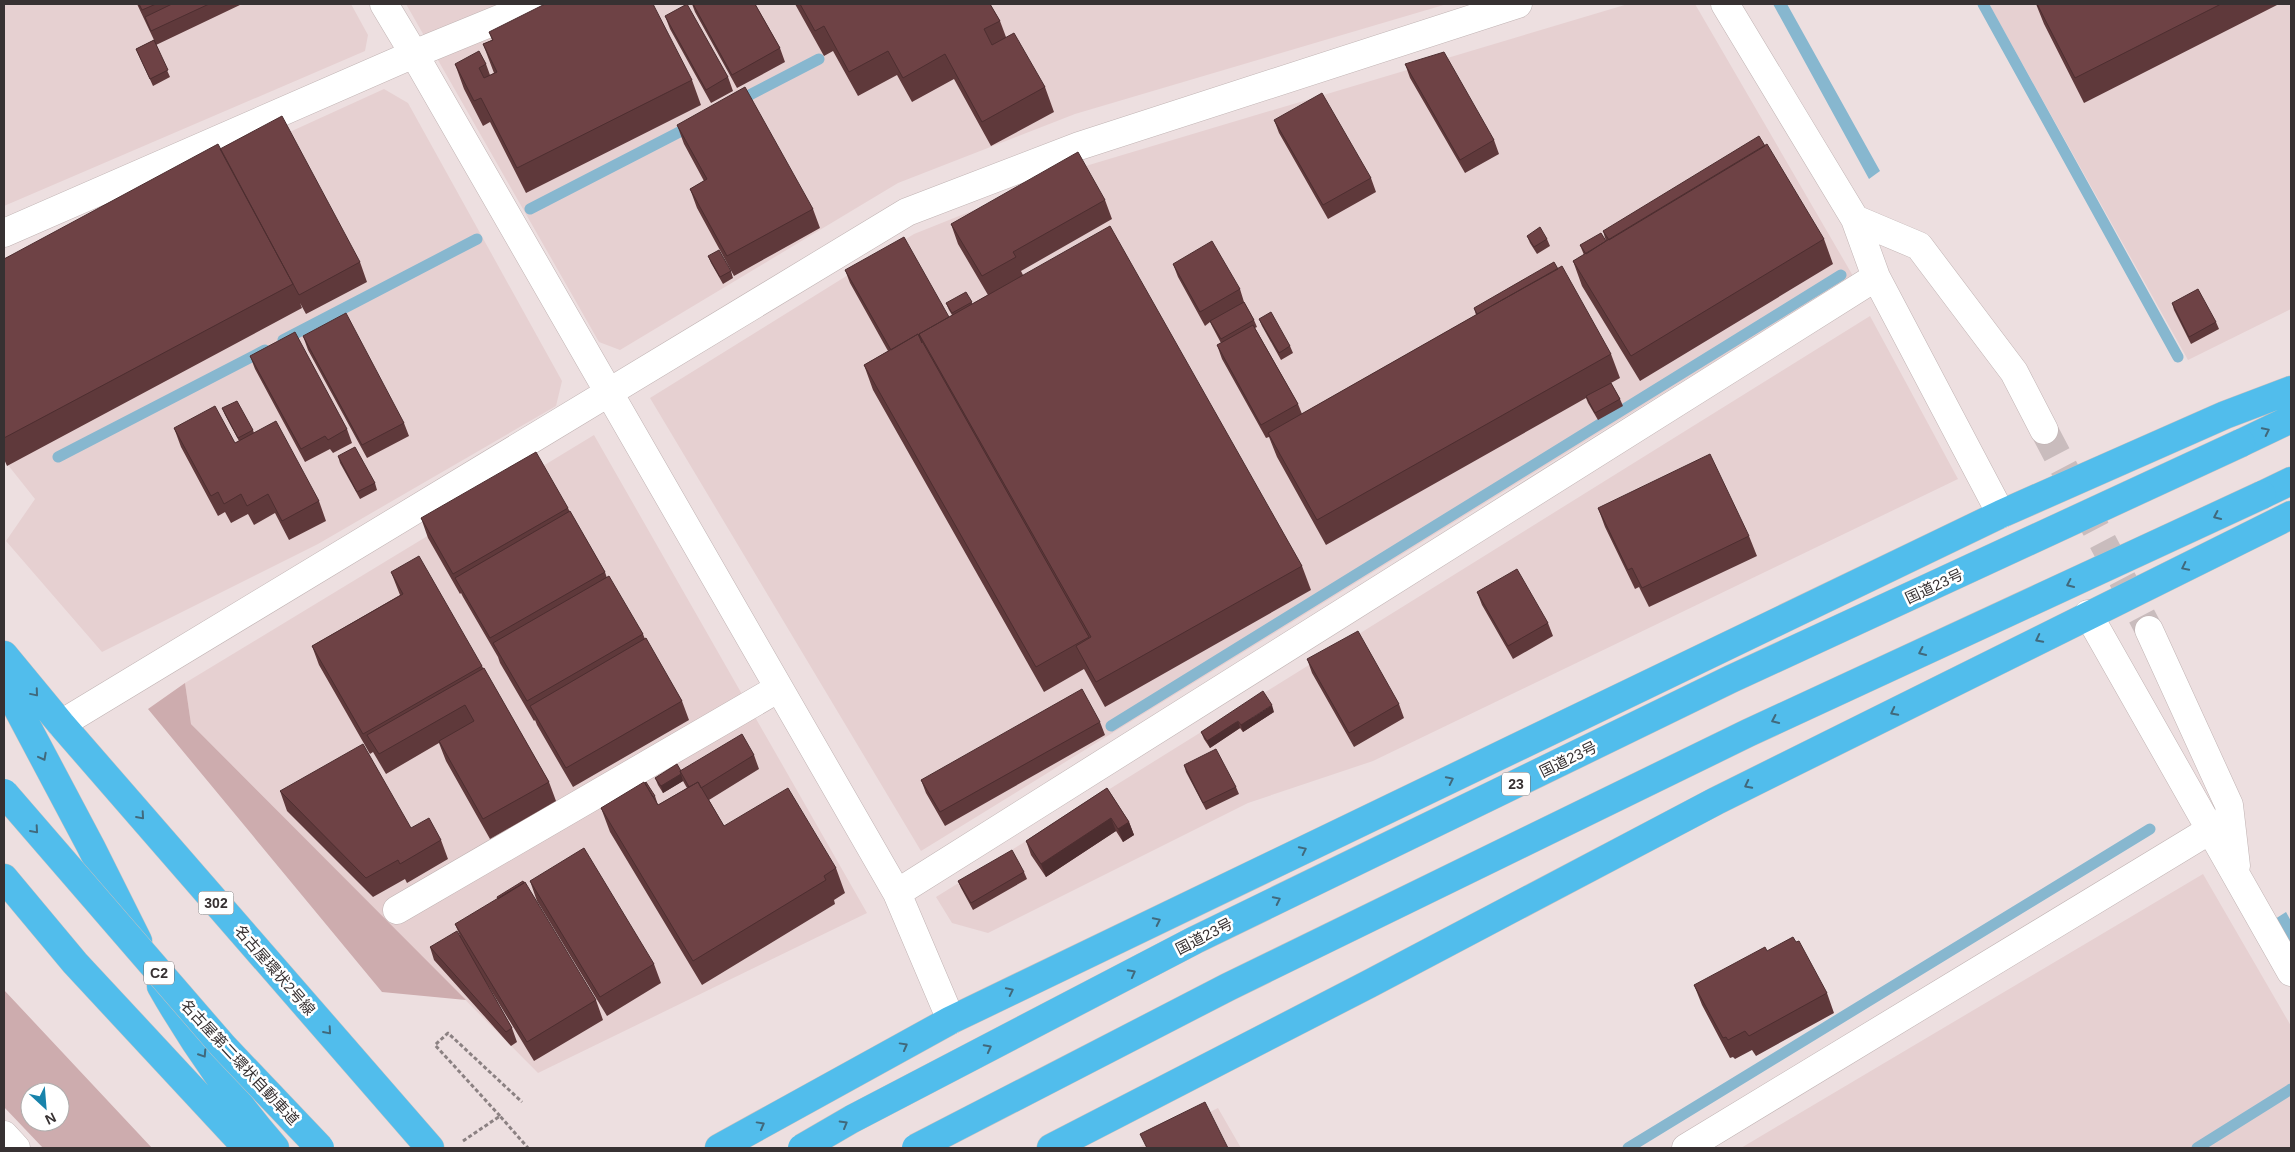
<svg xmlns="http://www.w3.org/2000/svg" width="2295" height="1152" viewBox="0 0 2295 1152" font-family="Helvetica,'Noto Sans JP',sans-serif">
	<rect width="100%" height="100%" fill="#eddfe0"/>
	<!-- built -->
	<path fill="#e6d0d1" d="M4,4h347l17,31 -3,16 -361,155z
		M406,4h1041l-372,110 -177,69 -278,167 -21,-8z
		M1628,4h67l158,272 -932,575 -271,-453 264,-164 165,-66z
		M1989,4h302v305l-103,51z
		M384,89l24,14 154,278 -6,25 -238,138 -216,108 -96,-111 29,-42 -31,-39v-194l64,-33z
		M1870,316l88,163 -585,282 -125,42 -260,130 -36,-10 -16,-26z
		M594,435l273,478 -329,160 -347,-349 -6,-41z
		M2203,874l88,152v122h-550z
		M1218,1108l23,40h-104z"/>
	<!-- green -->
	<path fill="#cdacae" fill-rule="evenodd" d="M185,683l6,41 275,276 -84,-8 -234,-283z
		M4,990l148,158h-109l-39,-41zM30,1092h30v30h-30z"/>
	<!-- water -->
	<path fill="#87b7cf" d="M1773,4h14l93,167 -11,8z
		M2286,912l5,9v26l-16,-28z"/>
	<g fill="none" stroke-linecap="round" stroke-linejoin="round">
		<!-- stream -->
		<path stroke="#87b7cf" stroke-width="11" d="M1983,4l195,353
			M738,101l81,-42
			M530,209l163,-84
			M283,340l194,-101
			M58,457l207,-107
			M1111,726l730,-451
			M1628,1148l522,-319
			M2197,1148l94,-59"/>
		<!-- minor-tunnel -->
		<path stroke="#c9bcbd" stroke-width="28" stroke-dasharray="28 14" stroke-linecap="butt" d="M2044,430l105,200"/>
		<!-- minor casing -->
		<g stroke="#c0b3b3" stroke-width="29">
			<path id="minor" d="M384,4l30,50 122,-50
				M1725,4l130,215 21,58 125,237
				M1855,219l64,27 95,126 30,58
				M4,233l410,-179 483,839 54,127
				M2088,614l203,358
				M2149,630l80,175 7,61
				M61,724l846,-512 172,-66 439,-142
				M897,893l979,-616
				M397,910l382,-222
				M4,1135l12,13
				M1686,1148l524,-318"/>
		</g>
		<!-- highway casing -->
		<g stroke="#c3c1c2" stroke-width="29">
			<path id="highway" d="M2241,443l50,-24
				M2262,495l29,-14
				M4,655l57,69 369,424
				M4,683l87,164 47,94
				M4,878l71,85 172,185
				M161,986c33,58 71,112 114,162
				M719,1148l232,-128 1050,-506 224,-99 66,-25
				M1051,1148l318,-164 347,-183 575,-286"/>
		</g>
		<!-- path -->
		<path stroke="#8b8182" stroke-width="3" stroke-dasharray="4 2.5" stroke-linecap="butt" d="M500,1116l-65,-71 13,-12 74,69
			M463,1141l37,-25 28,32"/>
		<!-- minor -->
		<use href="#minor" stroke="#fff" stroke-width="28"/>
		<!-- highway -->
		<use href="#highway" stroke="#51bdec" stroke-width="28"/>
		<!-- highway-bridge casing -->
		<g stroke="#c3c1c2" stroke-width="29" stroke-linecap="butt">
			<path id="highway-bridge" d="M4,793l219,253 97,102
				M802,1148l50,-29 343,-179 536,-261 510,-236
				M916,1148l312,-161 520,-254 514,-238"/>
		</g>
		<!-- highway-bridge -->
		<use href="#highway-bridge" stroke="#51bdec" stroke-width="28"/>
	</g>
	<!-- wall -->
	<path fill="#5f393b" d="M137,4h105l-86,41 14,32 -17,9 -17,-37 18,-9z
		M692,4h63l25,44 5,14 -48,26 -42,-76z
		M795,4h195l10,17 6,16 39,50 9,25 -63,34 -37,-67 -42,23 -15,-27 -39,21 -25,-45 -9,5z
		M2036,4h243l-195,99 -40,-79z
		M665,16l63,61 5,14 -22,12 -41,-74z
		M489,32l203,48 9,25 -175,88 -36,-71 -7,4 -19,-37 -9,-25h31l4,11 4,-2 -11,-29 9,-4z
		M1405,64l89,76 5,14 -34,19 -55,-95z
		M1274,120l97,58 5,14 -48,27 -49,-86z
		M677,125l136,84 7,19 -86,48 -37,-68 -7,-19 14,-8 -20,-37z
		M221,150l139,112 7,20 -61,32 -6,-11 2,5 -295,158 -3,-7v-200z
		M1105,200l7,19 -91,52 2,4 279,291 9,24 -206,117 -21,-38 -40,23 -171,-302 -9,-25 24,-14 -38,-68 -5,-13 104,47 3,-2 -3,-5 -3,-7 26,-1v2l16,-9 -30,-51 -7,-20z
		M1603,231l221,8 9,25 -193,117 -58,-95 -9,-25 11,-6 -4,-10 26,-4z
		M1527,236l20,3 3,7 -13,8 -7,-11z
		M708,256l23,15 2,7 -10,6 -12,-21z
		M1173,264l67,25 4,13 10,18 3,7 -2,1 43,76 4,10 174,-99 -2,-7 137,46 9,24 -9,5 9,16 3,7 -25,14 -10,-17 -2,-5 -260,147 -49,-88 -8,-20 -3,1 -44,-79 -5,-14 4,-2 -8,-15 -3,-6 -5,4 -27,-49z
		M2172,303l44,19 3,7 -28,15 -17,-34z
		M1259,319l31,27 3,7 -12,7 -19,-34z
		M303,336l101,87 5,13 -42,22 -59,-108z
		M250,356l97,73 5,14 -19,10 -3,-4 -25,13 -50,-93z
		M222,408l31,22 1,3 65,68 7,20 -37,19 -14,-27 -21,12 -6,-11 -17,9 -6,-11 -7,4 -37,-69 -7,-19 61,15 4,-2 -14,-26z
		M338,456l37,27 2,7 -17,9 -20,-36z
		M568,508l2,4 35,60 2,6 36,56 2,5 37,62 7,19 -116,67 -36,-62 -2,-5 -1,1 -34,-58 -2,-6 -35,-60 -2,-4 -1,1 -32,-56 -7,-20z
		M1598,508l151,28 8,20 -108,51 -10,-20 -4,2 -30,-62z
		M391,572l91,94 67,116 7,19 -66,38 -44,-78 -7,-18 -53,31 -13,-22 -3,2 -51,-89 -7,-19 88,-51z
		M1477,592l71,31 5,13 -40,23 -31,-54z
		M1307,659l92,45 5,14 -50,29 -42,-74z
		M1274,712l-31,20 -3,-4 -30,20 -6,-9 -3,-7z
		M1100,722l5,13 -160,91 -19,-33 -5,-13z
		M754,755l5,14 -50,31 15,26 112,42 9,25 -11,7 1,4 -133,81 -92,-153 -9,-24 54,-12 3,9 29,-17 -4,-7 -20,12 -5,-8 -3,-7 26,-7z
		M1184,765l52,22 3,7 -33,16 -20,-38z
		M1107,788l22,34 5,13 -11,7 -7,-11 -70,46 -15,-22 -5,-14z
		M280,791l131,37 30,12 7,19 -41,24 -2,-4 -32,18 -86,-86z
		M1024,872l3,7 -54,31 -12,-22 -3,-7z
		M530,881l124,83 7,19 -54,33 -70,-115z
		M455,924l141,76 7,20 -69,41 -50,-82 28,49 5,14 -6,4 -77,-86 -4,-13 30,-11z
		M1767,951l60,42 7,20 -78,43 -4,-6 -17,9 -2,-2 -3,1 -28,-53 -8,-20z"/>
	<!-- shaded-wall -->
	<path fill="#4d2e30" d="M1272,705l2,7 -31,20 -2,-7z
		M1238,721l2,7 -30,20 -3,-7z
		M681,774l2,7 -20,12 -2,-7z
		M1111,818l5,13 -70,46 -5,-13z
		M1129,822l5,13 -11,7 -5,-13z"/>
	<!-- building -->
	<path fill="#6e4245" stroke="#4d2e30" d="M139,4h17l-14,6z
		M172,4h37l-58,27 -6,-14z
		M545,4h108l39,76 -175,88 -36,-70 -7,3 -19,-37 24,-13 7,13 -7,4 5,10 13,-6 -14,-28 10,-4 -4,-8z
		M687,4l41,73 -22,13 -41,-74z
		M693,4h62l25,44 -48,27z
		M800,4h190l10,17 -16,8 8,16 22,-12 31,54 -63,35 -37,-68 -42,24 -15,-27 -39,21 -25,-46 -9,5z
		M2037,4h184l-146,74z
		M154,40l14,30 -18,9 -14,-30z
		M1444,52l50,88 -34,20 -55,-96z
		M745,87l68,122 -86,47 -37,-67 17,-10 -30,-54z
		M1322,93l49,85 -48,27 -49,-85z
		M282,116l78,146 -61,33 -79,-146z
		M1759,136l6,10 -156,94 -6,-9z
		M218,144l75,140 -289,154v-179z
		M1767,144l57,95 -193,117 -58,-95z
		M1078,152l27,48 -92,52 3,5 -34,19 -31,-52z
		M1110,226l192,340 -206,116 -20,-36 15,-9 -172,-303z
		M1540,227l7,12 -13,8 -7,-11z
		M1601,233l5,8 -20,13 -6,-9z
		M904,237l45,80 -30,17 3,9 -4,-9 -27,16 -46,-80z
		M1212,241l28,48 -40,23 -27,-48z
		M719,250l12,21 -11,6 -12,-21z
		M1554,262l4,7 -81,45 -3,-6z
		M1562,266l49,88 -294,166 -49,-87z
		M2198,289l18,33 -27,15 -17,-34z
		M966,292l6,10 -20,11 -6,-10z
		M1244,302l10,18 -33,19 -11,-18z
		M1271,312l19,34 -11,7 -20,-34z
		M346,313l58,110 -42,22 -59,-109z
		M1253,325l45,79 -37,21 -44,-80z
		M295,332l52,97 -19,11 -3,-4 -24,13 -51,-93z
		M918,334l171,303 -53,30 -172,-302z
		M1611,383l9,16 -25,14 -9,-17z
		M237,401l16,29 -15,8 -16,-30z
		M215,406l20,37 41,-22 43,80 -37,20 -14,-27 -21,12 -6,-12 -17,10 -6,-12 -7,4 -37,-68z
		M355,447l20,36 -18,9 -19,-36z
		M536,452l32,56 -115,66 -32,-56z
		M1710,454l39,82 -107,52 -10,-20 -4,2 -30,-62z
		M570,511l35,61 -115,66 -35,-60z
		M419,556l63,110 -119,68 -51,-88 91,-52 -12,-22z
		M1517,569l31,54 -40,23 -31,-54z
		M609,576l34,58 -116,67 -34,-58z
		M1358,631l41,73 -50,29 -42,-74z
		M646,638l36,63 -116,67 -36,-62z
		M484,668l65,114 -66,37 -44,-78 35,-20 -9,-16 -86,49 -12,-19z
		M1082,689l18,33 -160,90 -19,-32z
		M1263,691l9,14 -31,20 -3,-4 -31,20 -6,-9z
		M742,734l12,21 -53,33 -3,-6 -9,5 -9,-16z
		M363,744l48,84 18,-10 12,22 -41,24 -2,-4 -32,18 -86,-87z
		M1216,749l20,38 -33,16 -19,-38z
		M677,764l4,7h-1l1,3 -20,12 -6,-8z
		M644,782l14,23 40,-23 26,44 64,-38 48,80 -12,8 2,4 -133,81 -92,-153z
		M646,782l9,14 -2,1 -8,-14z
		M1107,788l22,34 -11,7 -7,-11 -70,46 -15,-23z
		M584,848l70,116 -54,33 -70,-116z
		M1012,850l12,22 -53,31 -13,-22z
		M523,881l1,2 -26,16 -1,-2z
		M525,882l71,118 -69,42 -72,-118z
		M457,931l55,97 -6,4 -76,-85z
		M1793,937l3,5 3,-1 28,52 -78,43 -4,-5 -17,9 -2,-3 -3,1 -29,-53 71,-38 2,4z
		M1205,1102l23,46h-81l-7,-14z"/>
	<!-- one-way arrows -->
	<defs><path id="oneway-chevron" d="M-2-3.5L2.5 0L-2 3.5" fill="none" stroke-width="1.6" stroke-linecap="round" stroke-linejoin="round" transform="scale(1.25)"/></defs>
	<g stroke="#41697c">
		<use href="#oneway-chevron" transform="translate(2266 431) rotate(-26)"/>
		<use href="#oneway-chevron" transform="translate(2217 516) rotate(155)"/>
		<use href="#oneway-chevron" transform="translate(2185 567) rotate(154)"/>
		<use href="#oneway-chevron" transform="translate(2070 584) rotate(155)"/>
		<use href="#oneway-chevron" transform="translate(2039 639) rotate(153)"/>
		<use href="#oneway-chevron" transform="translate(1922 652) rotate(155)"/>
		<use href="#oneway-chevron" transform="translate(35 693) rotate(50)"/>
		<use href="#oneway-chevron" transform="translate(1894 712) rotate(153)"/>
		<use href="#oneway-chevron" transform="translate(1775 720) rotate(155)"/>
		<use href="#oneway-chevron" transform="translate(43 757) rotate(62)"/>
		<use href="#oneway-chevron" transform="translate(1450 780) rotate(-26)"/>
		<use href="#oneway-chevron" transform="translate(1748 785) rotate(153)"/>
		<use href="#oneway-chevron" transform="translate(141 816) rotate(49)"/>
		<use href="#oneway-chevron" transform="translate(35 830) rotate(49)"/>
		<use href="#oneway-chevron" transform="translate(1303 850) rotate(-26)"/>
		<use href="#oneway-chevron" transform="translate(1277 900) rotate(-26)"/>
		<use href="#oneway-chevron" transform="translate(1157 921) rotate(-26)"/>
		<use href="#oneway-chevron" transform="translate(1132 973) rotate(-28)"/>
		<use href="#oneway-chevron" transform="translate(1010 991) rotate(-26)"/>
		<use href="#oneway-chevron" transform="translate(328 1031) rotate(49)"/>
		<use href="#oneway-chevron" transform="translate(904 1046) rotate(-29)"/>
		<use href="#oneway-chevron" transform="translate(988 1048) rotate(-28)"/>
		<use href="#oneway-chevron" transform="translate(203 1054) rotate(57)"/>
		<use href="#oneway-chevron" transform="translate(844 1124) rotate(-30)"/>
		<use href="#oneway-chevron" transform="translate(761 1125) rotate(-29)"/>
	</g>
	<g text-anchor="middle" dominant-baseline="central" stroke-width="5" stroke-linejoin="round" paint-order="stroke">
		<!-- shield labels -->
		<g fill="#fff" stroke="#736f70" stroke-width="1">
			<rect x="1502" y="772.5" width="28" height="23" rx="4"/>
			<rect x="198.5" y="891.5" width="35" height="23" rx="4"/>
			<rect x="144" y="961.5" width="30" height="23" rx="4"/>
		</g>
		<g font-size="14" font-weight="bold" fill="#373132">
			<text x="1516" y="784">23</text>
			<text x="216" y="903">302</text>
			<text x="159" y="973">C2</text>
		</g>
		<!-- street labels -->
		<g font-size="15" fill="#373132" stroke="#fff">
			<text transform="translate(1934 586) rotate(-25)">国道23号</text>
			<text transform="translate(1568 759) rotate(-26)">国道23号</text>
			<text transform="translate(1204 936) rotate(-27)">国道23号</text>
			<text transform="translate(275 970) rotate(49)">名古屋環状2号線</text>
			<text transform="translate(240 1062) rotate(47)">名古屋第二環状自動車道</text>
		</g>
	</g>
	<!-- border -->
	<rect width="2295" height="1152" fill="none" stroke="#373132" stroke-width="10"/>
	<!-- north arrow -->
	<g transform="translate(45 1107) rotate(154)"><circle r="24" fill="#ffffff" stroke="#afadad"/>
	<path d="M0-4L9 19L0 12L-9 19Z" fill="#1883ab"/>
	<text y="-8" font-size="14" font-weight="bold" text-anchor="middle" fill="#373132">N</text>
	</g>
</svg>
